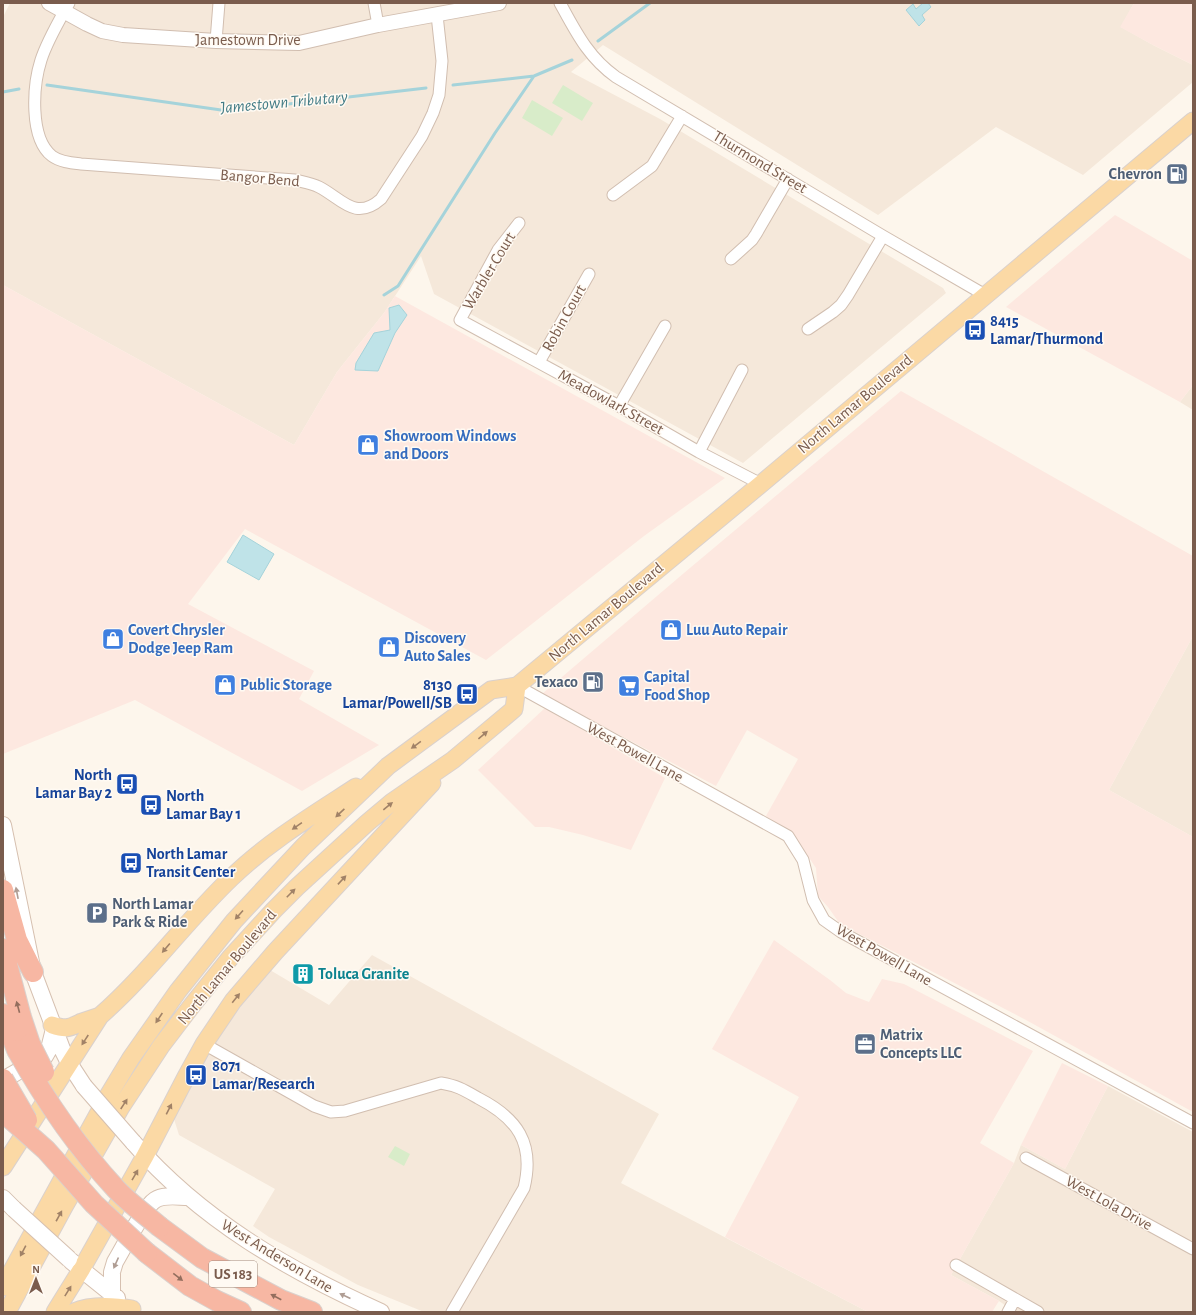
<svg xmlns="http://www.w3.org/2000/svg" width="1196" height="1315" viewBox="0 0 1196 1315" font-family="'Alegreya Sans',sans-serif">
	<rect width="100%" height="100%" fill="#fdf6ec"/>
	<!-- residential -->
	<path fill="#f5e8da" d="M10,3h1124l-13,24 32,18 40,20v17l-110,93 -87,-48 -118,88 -275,-170 -32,27 89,47 283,169 3,5 -203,170 -309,-169 -13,-38 -37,57 -47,59 -43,73 -291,-160v-268z
		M1193,385v25l-13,-8z
		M1193,636v201l-84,-47z
		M372,955l287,159 -38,69 247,129h-444l-66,-27 -89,-48 -16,-11 22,-37 -96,-54 -5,-16 45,-85 20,-29 31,-35 59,35z
		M1108,1086l85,46v180h-178l-16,-11 -48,-26 63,-112 7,-18 44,24z"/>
	<!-- commercial -->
	<path fill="#fde8e0" d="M1134,3h59v62l-40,-20 -33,-18z
		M1115,215l78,46v124l-13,17 -174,-95z
		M3,285l291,160 43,-73 47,-59 11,-17 330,182 -81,58 -158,124 -241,-131 -57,75 126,67 -15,28 80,46 -77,46 -167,-91 -132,54z
		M901,391l292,165v80l-84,154 84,47v275l-167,-92 -186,-96 -12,-17 -10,-11 -2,-28 -21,-31 -29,-21 32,-57 -51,-29 -31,56 -174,-92 142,-121z
		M545,708l120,70 -34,72 -48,-15 -34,-8h-14l-57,-57z
		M774,940l56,40 16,13 23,9 13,-23 22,5 129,67 -53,92 34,20 -63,112 48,26 -7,11h-124l-143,-75 74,-140 -87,-48z
		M1062,1063l46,23 -43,83 -44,-24z"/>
	<!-- green -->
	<path fill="#d8ecc9" d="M563,85l30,18 -11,18 -30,-18z
		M532,100l31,18 -11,18 -30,-18z
		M395,1146l15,8 -6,12 -16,-9z"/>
	<!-- water -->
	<path fill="#bfe3e8" stroke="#a5d3da" d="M923,3h5l3,4 -9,8 3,5 -6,6 -13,-16 7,-6 3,5z
		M399,305l8,10 -12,18 -17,38 -23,-1 1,-7 18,-30 16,-3 -1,-22z
		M243,535l31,19 -15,26 -32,-18z"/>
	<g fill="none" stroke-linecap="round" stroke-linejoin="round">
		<!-- stream -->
		<path stroke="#a5d3da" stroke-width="3" d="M598,41l52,-38
			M47,85l181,26 198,-23
			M453,85l81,-9 38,-16
			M3,92l16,-3
			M384,295l14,-9 97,-153 39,-57"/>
		<!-- minor casing -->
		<g stroke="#d1beb0" stroke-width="13">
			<path id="minor" d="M69,3c-10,18 -22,38 -28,57 -8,25 -12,78 11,96 8,6 20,7 29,8l214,16c8,2 16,3 24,7 22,11 36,35 62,12l41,-63 11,-23 6,-18 3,-34 -5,-46
				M374,3l4,22
				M560,3c16,29 28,54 56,74l267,159 102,59
				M216,41l3,-38
				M613,195l39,-29 30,-50
				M519,223l-21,27 -38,70 159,86 80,46 62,32
				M731,259l21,-19 4,-6 32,-55
				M808,329l25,-17 8,-7 7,-10 35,-59
				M539,362l50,-88
				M619,406l46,-80
				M699,452l43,-82
				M517,686l271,150 15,24 10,40 11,20 17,12 352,191
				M204,1044l110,62 17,6 14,-1 96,-28c17,3 23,7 37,15 39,20 57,45 46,90l-72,124
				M1026,1158l167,91
				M956,1265l82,47
				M1008,1312l7,-13"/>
		</g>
		<!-- tertiary casing -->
		<g stroke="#d1beb0" stroke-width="16">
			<path id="tertiary" d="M49,3l38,21 15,7 21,4 93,6 83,2 79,-18 121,-22"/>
		</g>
		<!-- secondary casing -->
		<g stroke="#d6c0b0" stroke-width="18">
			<path id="secondary" d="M3,825l30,147 29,77 7,14 15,23
				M3,1080l42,-24 4,-7 5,-20
				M133,1142c68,78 155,128 248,170
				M3,1198l11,11
				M71,1261l46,37
				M112,1295v-23l3,-10c8,-13 29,-55 40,-62 9,-6 23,-3 33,-3"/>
		</g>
		<!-- primary casing -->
		<g stroke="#dad1cd" stroke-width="19">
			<path id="primary" d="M52,1025c15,5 17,3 30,-3 6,-2 12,-4 18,-6
				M3,1167l97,-151c48,-42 85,-94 131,-138 37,-36 82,-63 125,-91
				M3,1287l105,-191 23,-38 47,-67 56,-70 69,-74 85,-81 103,-76 26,-4 244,-202 432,-363
				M7,1312l58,-107 56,-98 40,-61 32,-42 37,-46 44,-48 23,-23 70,-64 25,-21 61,-42 61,-51 3,-23
				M55,1312l26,-42 64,-114 41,-79 18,-33 29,-43 42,-49 157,-169
				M74,1312c18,-8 40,-6 58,-3"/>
		</g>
		<!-- motorway casing -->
		<g stroke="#dad1cd" stroke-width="22">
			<path id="motorway" d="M3,890l14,50 16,32
				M3,949l18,68 9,27
				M3,1014l14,36
				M160,1227l42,31 79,42 31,12
				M147,1253l43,33 27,15 24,11"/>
		</g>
		<!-- minor -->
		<use href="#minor" stroke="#fff" stroke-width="11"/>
		<!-- tertiary -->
		<use href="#tertiary" stroke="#fff" stroke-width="14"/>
		<!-- secondary -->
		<use href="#secondary" stroke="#fff" stroke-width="16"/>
		<!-- primary -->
		<use href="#primary" stroke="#fbd9a5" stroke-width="17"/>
		<!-- motorway -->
		<use href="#motorway" stroke="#f7b7a3" stroke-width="20"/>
		<!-- secondary-bridge casing -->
		<g stroke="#d6c0b0" stroke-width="18" stroke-linecap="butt">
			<path id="secondary-bridge" d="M84,1086l49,56
				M14,1209l55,50"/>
		</g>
		<!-- motorway-bridge casing -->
		<g stroke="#dad1cd" stroke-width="22" stroke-linecap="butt">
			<path id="motorway-bridge" d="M30,1044l14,28
				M17,1050c28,50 60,97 99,139 13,14 30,26 44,38
				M3,1079l24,41
				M3,1107l9,13 34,30 48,54 53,49"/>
		</g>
		<!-- secondary-bridge -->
		<use href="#secondary-bridge" stroke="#fff" stroke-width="16"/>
		<!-- motorway-bridge -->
		<use href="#motorway-bridge" stroke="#f7b7a3" stroke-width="20"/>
	</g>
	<!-- one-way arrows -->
	<defs><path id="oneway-solid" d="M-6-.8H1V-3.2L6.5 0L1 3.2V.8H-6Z"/></defs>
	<g fill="#a18267">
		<use href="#oneway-solid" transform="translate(483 735) rotate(-40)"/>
		<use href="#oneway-solid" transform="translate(416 745) rotate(144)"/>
		<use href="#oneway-solid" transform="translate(388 806) rotate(-39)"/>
		<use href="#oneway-solid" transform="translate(340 813) rotate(137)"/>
		<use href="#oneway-solid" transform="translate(297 826) rotate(145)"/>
		<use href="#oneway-solid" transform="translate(342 880) rotate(-47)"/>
		<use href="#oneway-solid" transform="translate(291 893) rotate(-45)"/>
		<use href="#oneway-solid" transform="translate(239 915) rotate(132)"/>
		<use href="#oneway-solid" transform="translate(166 948) rotate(130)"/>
		<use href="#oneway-solid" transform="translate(236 998) rotate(-51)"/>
		<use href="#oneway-solid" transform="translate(159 1018) rotate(124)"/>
		<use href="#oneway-solid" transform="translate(85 1040) rotate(123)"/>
		<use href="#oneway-solid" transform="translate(124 1104) rotate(-57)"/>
		<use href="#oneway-solid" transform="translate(169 1109) rotate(-63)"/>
		<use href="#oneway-solid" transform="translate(135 1175) rotate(-60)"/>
		<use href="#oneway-solid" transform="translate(59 1216) rotate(-61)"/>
		<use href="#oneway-solid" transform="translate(23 1251) rotate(118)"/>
		<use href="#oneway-solid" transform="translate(68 1291) rotate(-58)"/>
	</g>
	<g fill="#af9d94">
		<use href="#oneway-solid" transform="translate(17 893) rotate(-101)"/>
		<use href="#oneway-solid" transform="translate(116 1263) rotate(114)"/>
		<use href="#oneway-solid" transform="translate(345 1296) rotate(-155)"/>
	</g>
	<g fill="#936e5e">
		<use href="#oneway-solid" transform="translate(18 1007) rotate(-105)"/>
		<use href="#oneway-solid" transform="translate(178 1277) rotate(38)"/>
		<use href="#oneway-solid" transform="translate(276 1297) rotate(-152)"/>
	</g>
	<!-- icons -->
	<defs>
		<g id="fuel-square" transform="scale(1.15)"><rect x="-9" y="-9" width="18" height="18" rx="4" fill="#5c6f8a" stroke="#fffaf3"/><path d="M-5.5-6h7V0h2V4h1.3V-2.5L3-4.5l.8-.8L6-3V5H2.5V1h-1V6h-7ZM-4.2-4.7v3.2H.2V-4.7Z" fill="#fff"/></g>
		<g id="bus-square" transform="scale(1.15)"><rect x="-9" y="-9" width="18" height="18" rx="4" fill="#1a4fb4" stroke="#fffaf3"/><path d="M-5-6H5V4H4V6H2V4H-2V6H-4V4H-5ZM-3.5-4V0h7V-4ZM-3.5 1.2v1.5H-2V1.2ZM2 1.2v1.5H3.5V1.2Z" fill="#fff"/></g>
		<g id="shop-square" transform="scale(1.15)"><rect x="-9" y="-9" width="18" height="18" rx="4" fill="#3f7fe0" stroke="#fffaf3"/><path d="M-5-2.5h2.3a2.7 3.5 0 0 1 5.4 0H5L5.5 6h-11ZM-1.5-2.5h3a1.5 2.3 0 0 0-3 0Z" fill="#fff"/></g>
		<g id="supermarket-square" transform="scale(1.15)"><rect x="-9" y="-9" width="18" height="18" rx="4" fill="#3f7fe0" stroke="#fffaf3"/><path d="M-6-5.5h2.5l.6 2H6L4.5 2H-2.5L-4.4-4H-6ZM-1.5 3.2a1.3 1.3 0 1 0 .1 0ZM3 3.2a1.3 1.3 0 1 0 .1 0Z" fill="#fff"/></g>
		<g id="parking-square" transform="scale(1.15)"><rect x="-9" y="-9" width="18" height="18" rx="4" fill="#5c6f8a" stroke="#fffaf3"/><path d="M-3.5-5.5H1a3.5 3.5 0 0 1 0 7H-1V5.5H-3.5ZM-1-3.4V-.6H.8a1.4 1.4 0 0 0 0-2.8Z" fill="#fff"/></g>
		<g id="building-square" transform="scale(1.15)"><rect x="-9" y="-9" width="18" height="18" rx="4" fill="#0f9aa8" stroke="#fffaf3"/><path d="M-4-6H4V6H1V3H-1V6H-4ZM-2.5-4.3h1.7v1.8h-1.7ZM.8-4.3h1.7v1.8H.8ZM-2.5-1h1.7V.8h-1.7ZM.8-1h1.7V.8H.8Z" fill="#fff"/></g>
		<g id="office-square" transform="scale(1.15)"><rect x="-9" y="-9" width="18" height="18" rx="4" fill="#5c6f8a" stroke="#fffaf3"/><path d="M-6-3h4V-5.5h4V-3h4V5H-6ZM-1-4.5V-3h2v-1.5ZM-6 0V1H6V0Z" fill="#fff"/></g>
	</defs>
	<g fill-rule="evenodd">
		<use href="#fuel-square" x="1177" y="174"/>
		<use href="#bus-square" x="975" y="330"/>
		<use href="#shop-square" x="368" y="445"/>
		<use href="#shop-square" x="671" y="630"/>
		<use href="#shop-square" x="113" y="639"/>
		<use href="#shop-square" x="389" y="647"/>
		<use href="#fuel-square" x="593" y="682"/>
		<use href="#shop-square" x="225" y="685"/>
		<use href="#supermarket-square" x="629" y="686"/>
		<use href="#bus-square" x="467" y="694"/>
		<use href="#bus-square" x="127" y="784"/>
		<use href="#bus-square" x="151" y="805"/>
		<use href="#bus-square" x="131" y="863"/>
		<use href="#parking-square" x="97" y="913"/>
		<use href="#building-square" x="303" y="974"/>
		<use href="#office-square" x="865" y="1044"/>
		<use href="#bus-square" x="196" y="1075"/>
	</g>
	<g text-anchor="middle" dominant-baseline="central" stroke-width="3" stroke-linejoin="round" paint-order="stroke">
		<!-- shield labels -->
		<rect fill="#fffaf3" stroke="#a28b7f" stroke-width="1" x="209" y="1261" width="48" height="26" rx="3"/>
		<g font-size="15" font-weight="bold" fill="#7a5c4d">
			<text x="233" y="1274">US 183</text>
		</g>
		<!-- street labels -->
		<g font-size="16" fill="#7a5c4d" stroke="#fffaf3">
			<text x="248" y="40">Jamestown Drive</text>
			<text transform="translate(760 162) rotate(31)">Thurmond Street</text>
			<text transform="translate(260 178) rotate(5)">Bangor Bend</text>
			<text transform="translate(489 271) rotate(-59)">Warbler Court</text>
			<text transform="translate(564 318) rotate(-61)">Robin Court</text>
			<text transform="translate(611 402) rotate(29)">Meadowlark Street</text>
			<text transform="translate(855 404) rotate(-40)">North Lamar Boulevard</text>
			<text transform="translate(606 612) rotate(-40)">North Lamar Boulevard</text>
			<text transform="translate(635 752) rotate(29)">West Powell Lane</text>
			<text transform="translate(884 955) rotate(30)">West Powell Lane</text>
			<text transform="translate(227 967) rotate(-50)">North Lamar Boulevard</text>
			<text transform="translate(1109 1203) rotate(29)">West Lola Drive</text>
			<text transform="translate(277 1256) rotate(31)">West Anderson Lane</text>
		</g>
		<!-- service labels -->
		<g font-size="16" font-weight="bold" fill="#4e5e75" stroke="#fffaf3" text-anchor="end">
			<text x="1162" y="174">Chevron</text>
			<text x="578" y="682">Texaco</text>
			<text x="112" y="904" text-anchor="start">North Lamar<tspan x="112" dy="18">Park &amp; Ride</tspan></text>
			<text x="880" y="1035" text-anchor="start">Matrix<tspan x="880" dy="18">Concepts LLC</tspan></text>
		</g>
		<!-- transit labels -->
		<g font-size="16" font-weight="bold" fill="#164399" stroke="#fffaf3" text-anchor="start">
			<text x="990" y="321">8415<tspan x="990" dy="18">Lamar/Thurmond</tspan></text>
			<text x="452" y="685" text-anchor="end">8130<tspan x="452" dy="18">Lamar/Powell/SB</tspan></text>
			<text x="112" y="775" text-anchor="end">North<tspan x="112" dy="18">Lamar Bay 2</tspan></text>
			<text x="166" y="796">North<tspan x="166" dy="18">Lamar Bay 1</tspan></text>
			<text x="146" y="854">North Lamar<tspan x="146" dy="18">Transit Center</tspan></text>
			<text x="212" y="1066">8071<tspan x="212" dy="18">Lamar/Research</tspan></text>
		</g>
		<!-- shop labels -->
		<g font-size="16" font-weight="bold" fill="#366cbe" stroke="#fffaf3" text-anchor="start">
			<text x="384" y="436">Showroom Windows<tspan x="384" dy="18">and Doors</tspan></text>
			<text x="128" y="630">Covert Chrysler<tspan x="128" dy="18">Dodge Jeep Ram</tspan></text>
			<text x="686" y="630">Luu Auto Repair</text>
			<text x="404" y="638">Discovery<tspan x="404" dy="18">Auto Sales</tspan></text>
			<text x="644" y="677">Capital<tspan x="644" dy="18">Food Shop</tspan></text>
			<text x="240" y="685">Public Storage</text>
		</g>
		<!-- culture labels -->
		<g font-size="16" font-weight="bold" fill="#0d838f" stroke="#fffaf3" text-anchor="start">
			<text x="318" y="974">Toluca Granite</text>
		</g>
		<!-- water labels -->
		<g font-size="17" font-style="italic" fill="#437c86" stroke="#fffaf3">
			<text transform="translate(284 102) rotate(-5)">Jamestown Tributary</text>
		</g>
	</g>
	<!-- border -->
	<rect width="1196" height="1315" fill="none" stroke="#7a5c4d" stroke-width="8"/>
	<!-- north arrow -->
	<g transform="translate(36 1279)" stroke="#fffaf3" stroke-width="3" paint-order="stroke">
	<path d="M0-3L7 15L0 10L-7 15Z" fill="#7a5c4d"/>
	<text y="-6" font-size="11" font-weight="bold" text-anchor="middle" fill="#7a5c4d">N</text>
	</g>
</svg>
